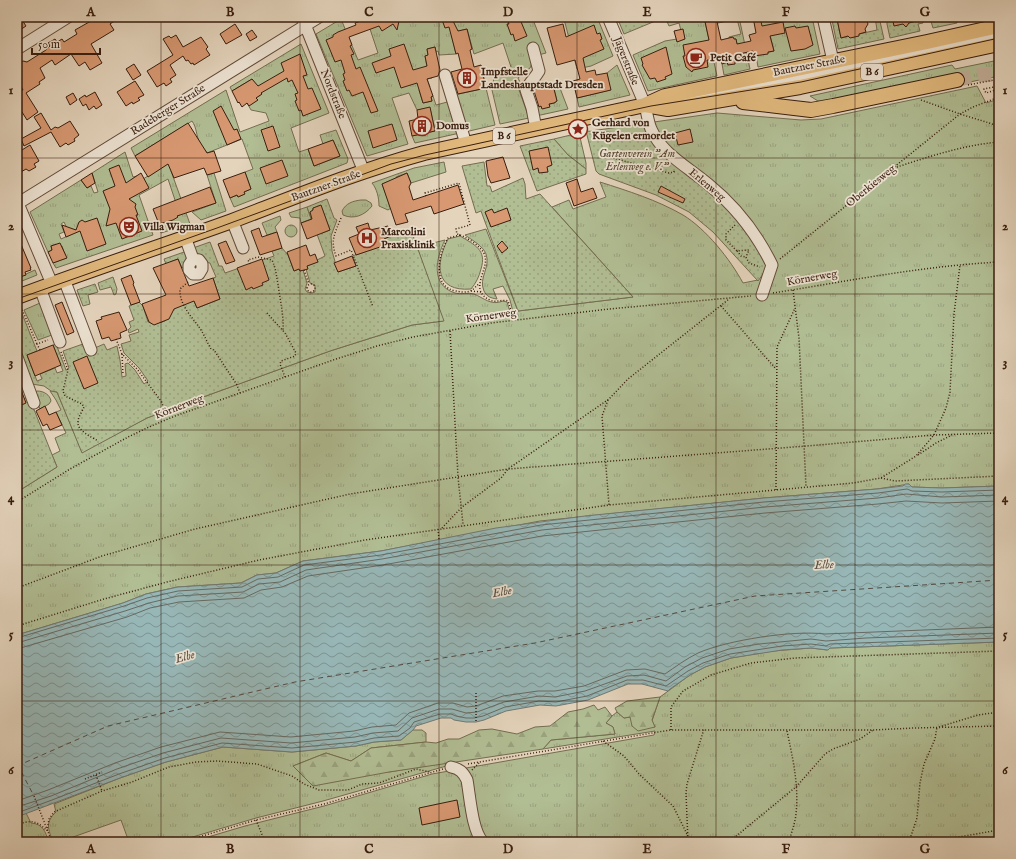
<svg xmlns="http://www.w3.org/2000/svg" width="1016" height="859" viewBox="0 0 1016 859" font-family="'IM FELL English',serif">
	<defs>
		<pattern id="grass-tufts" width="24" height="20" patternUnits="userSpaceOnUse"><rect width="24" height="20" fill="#b1bd93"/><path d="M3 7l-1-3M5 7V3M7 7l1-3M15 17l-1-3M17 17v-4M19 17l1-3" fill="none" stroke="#99a27e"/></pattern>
		<pattern id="forest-firs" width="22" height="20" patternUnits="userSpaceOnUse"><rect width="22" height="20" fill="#b1bd93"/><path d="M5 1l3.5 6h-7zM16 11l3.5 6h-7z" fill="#99a27e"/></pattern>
		<pattern id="park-dots" width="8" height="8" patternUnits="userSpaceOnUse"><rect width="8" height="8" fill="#b1bd93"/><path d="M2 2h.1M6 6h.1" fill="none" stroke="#99a27e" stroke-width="1.8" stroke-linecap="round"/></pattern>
		<pattern id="water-waves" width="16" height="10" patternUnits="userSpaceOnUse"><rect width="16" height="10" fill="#97b7b7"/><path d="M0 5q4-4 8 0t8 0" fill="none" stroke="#7c9493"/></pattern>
	</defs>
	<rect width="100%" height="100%" fill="#e4d4bc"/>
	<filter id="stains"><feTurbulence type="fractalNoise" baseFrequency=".005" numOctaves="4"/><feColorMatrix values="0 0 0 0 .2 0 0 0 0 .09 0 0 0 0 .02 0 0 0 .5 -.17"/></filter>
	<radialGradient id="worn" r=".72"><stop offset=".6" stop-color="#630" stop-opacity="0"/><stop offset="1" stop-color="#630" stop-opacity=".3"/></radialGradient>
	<!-- grass -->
	<path fill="url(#grass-tufts)" stroke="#746d50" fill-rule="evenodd" d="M366,17h166l14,36 -16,4 2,7 -2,4 -12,10 3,6 -3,3 11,31 -29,6 -8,-34 2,-13 17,-10 -8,-24 -29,11 -7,-25 -16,4 5,21 -17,1 -1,-4 -2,1 -1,-5 -8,2 1,6 -3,1 3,17h3l1,5 -5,1 3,8 -11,3 4,13 9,-2 -1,-4 2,-1 3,9 15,-4 9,32 -45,10 -3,-7 23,-5 -5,-23 -13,2 -8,-17 -17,5 16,46 -41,12 -51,-122 25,-15 17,41 20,-7zM380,60l3,10 -7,3 -3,-10z
		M570,17h27l16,39 -22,10 -14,3 -13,-50z
		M665,17h39l13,59 -69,15 -15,-36 32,-14 18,-3 -4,-15 -10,3z
		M716,17h23l11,52 -26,6 -2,-11 18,-5 -4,-20 -7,1v-3l12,-3 -4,-15 -19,4z
		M760,17h14l2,6 12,-2v-4h24l8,37 -62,13 -2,-12 18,-4 -5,-20 -12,2 -3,-12 7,-2z
		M301,44l28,69 -38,15 8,24 9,-3 6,17 26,-10 -7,-16 -10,4 -3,-9 16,-5 12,29 -1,4 -113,44 -4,-9 7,-3 1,2 6,-3v-2l7,-3 -6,-17 8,-3 -11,-30 -35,14 -1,-2h-2l-12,12 -21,8 19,53 -29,9 -2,-9 21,-9 -12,-36 -29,16 14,40 -97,33 -3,-5 13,-5 -4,-12 -4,2 -2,-4 -5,2 1,4 -4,2 -18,-40 51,-32 6,8 4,-2 3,7 4,-1 -6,-19 33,-21 8,25 4,-1 3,5 60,-38c-4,-7 -3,-15 -8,-22l-57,35 -4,-8 95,-58 14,42 29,-11 -3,-8 -15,-3 -4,-7 15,-9 -10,-15 -20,12 -2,-4zM64,222l6,13 -9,4 -2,-5 5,-2 -3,-8z
		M999,60v16l-39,8 -137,18 -5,-1 -8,-5 142,-31 3,4z
		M617,65l13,30 -51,12 -2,-9 33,-8 -3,-17z
		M558,83l10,26 -32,7 -1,-9 20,-4 2,-2 -4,-16z
		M977,86l9,17 13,-4v387l-57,2 -30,-1 -3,-3 -32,5 -113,9 -224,23 -159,30 -78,10 -27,12 -19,2 -16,8 -64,4 -31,7 -23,9 -106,32v-143l40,-25 -5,-12 8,-4 -5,-13 11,-5 -10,-21 5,-2 -5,-10 -6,-9h1l6,1 25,60 65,-34 45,-17 138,-50 82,-26 31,-4 -26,-74 28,-7c-9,18 -15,45 10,53 6,2 13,-1 19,1 10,4 17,12 29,7l4,1 3,10h3l-3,-12 -7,-14 -10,3 4,10c-6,-1 -10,-2 -13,-8 -6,-13 7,-24 2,-37 -3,-8 -14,-14 -21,-19l21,-6 32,82 115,-14 -81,-90 17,-7 4,9 33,-12 -6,-15c28,9 57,18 83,33 23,14 47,44 60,68l15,-3 -108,-145 -59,-4 126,-18 84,7 20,-1z
		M486,88l9,37 -30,7 -11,-37z
		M579,133l7,30v6l-18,-14 -14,-16z
		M444,162l2,10 -35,11 -4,-10 -11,4 10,30 -16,-26 -8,3 9,24 -3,2 -9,-4c0,-8 -2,-17 -7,-23l42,-15z
		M214,173l12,38 -25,9 -9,-8 24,-9 -9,-28z
		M361,200h5l5,3 1,3c-7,9 -18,14 -29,9l-1,-4c4,-8 11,-10 19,-11z
		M307,207l4,12 -10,4 -1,-5 -9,-1 -2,-4z
		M280,216l1,4 -6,7 2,5 -10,3 -5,-12z
		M285 231a6 6 0 1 1 12 0a6 6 0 1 1-12 0Z
		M460,236c15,9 27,14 21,33 -2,8 -5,14 -10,20 -36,3 -36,-25 -23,-50z
		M35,270l2,5 -20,8v-5z
		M40,303l12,32 -14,5 -14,-30z
		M37,391c7,0 13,4 14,10l-2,3 -9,5 -7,-16z
		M999,642v200h-808l54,-16 79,-20 108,-32 222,-39 1,-4 -112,18 8,-9 64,-6 -2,-7 -7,-4 6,-7 5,-4 7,6 6,-1 25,10 -3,-6 8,-24 30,-22 15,-8 26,-9 42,-7 38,-3 16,2 3,-2z
		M413,730h9l4,3v9l-55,6 -20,13 -25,-8 -33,13 96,6 65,-11 -4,4 -127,36 -67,17 -80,24h-47l-8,-22 -62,22h-6c-5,-13 -8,-20 3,-30l-2,-8 66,-26 46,-16 57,-15 69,5 64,-6 18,-4 27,-2z
		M26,813l5,10c12,1 14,8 18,19h-32v-25z"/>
	<!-- forest -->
	<path fill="url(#forest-firs)" stroke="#746d50" d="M660,697l-8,23 3,7 -17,4 -6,-5 -2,-9 -6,1 -7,-6 -2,-4 12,-7z
		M594,705l4,5 7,-3 7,9 -6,7 7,4 2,7 -64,6 -8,9 -154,23 -76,14 -20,-20 33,-13 25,8 20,-13 55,-6 10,1 12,-4h11l20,-9 13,-1 25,5 18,-7 15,-1 18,-14 15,-3z"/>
	<!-- park -->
	<path fill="url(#park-dots)" stroke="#746d50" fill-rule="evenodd" d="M617,17h48l-41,17z
		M875,17h4l5,22 -46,10 -6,-29 5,-1 4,19 36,-8z
		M887,17h37l-1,6 -5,1 2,7 -30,7 -3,-14z
		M936,17h20l1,6 -24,5 -3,-10z
		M586,131l64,4 58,53 43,45 16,33 -4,8 -5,7 -45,-49 -24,-20 -33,-17 -57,-21 -3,-3z
		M554,139l14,16 18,14v5l-49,17 -17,-45z
		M484,162l3,24h3l2,6 31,-14 2,6 1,15 14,-5 93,103 -115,14 -37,-100 -5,2 -14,-47z
		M327,199l7,19 3,2 -6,16 1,15 6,21 18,-6 -4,-10 13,-4 1,-2c9,2 11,-7 17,-11 8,-5 19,-6 28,-9l33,91 -32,4 -82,26 -138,50 -45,17 -65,35 -25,-61 -6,-1 -7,-5 -12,-2 -15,-37v-35l4,-1 16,40 -10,4 10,26 5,-2 -2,-5 15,-6 2,5 6,-2 -10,-26 3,-1 10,26 3,-2 -6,-17 20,-7 5,7 16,-7 3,6 10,-4 3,14 2,17 4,-1 -1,-12 3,-1 7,7 9,14 4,-3 -9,-13 -15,-15 -3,-9 10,-3 -2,-6 10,-3 -1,-3 -9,4 -1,-3 3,-3 -2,-5 5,-2 -5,-14 10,-4 4,4 5,16c6,2 11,1 17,-1l-1,-3 10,-33 -10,-26 23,-8 2,7 -4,8 -3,2 -4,-9 -8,3 20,30 7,16 23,-9 -7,-21 3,-1 -6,-14 -5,-1 -10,-6 -2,-8 17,-6 9,24h3l3,7 49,-17 -2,-5 10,-3 6,7 6,16 5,-2 1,2 3,-1 4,13 -2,6 2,3 5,1 3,-1v-7l-5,-2 -4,-14 1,-3 10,-4v-2l8,-4 -18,-49zM321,206l9,24 -8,3 -12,-21 3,-2v-2z
		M113,277l4,12 -1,5 -2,1 -3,-8 -11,3 -2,-7z
		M95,284l3,8 -10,3 2,9 -7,2 -6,-16z
		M29,397l28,70 -40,25v-91z"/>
	<!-- water -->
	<path fill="url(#water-waves)" stroke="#717973" d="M905,484h4l3,3 30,1 57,-2v156l-169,6 -2,2 -17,-2 -29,2 -51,8 -26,9 -15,8 -20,14 -2,2 -26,-7h-14l-40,16 -32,6 -16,-1 -34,6 -22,9 -8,2h-10l-12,-2 -3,-2h-10l-25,8 -3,4 -12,10 -27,2 -18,4 -64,6 -69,-5 -57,15 -46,16 -103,39v-182l106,-32 23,-9 32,-7 63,-4 16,-8 19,-2 27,-12 78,-10 115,-23 89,-12 179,-18 113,-9 26,-3z"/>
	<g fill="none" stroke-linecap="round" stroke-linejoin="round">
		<!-- shore -->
		<path stroke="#686a62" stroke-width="1" d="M17,638l107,-32 23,-8 31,-7 64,-4 16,-8 20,-2 26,-12 77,-10 160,-30 223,-23 114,-9 29,-4 5,2 30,1 57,-2
			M17,643l108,-32 24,-8 29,-7 65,-4 16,-8 21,-2 26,-12 76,-11 160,-29 223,-23 113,-9 28,-4 36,3 57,-2
			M17,649l110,-32 23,-9 29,-6 65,-4 17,-8 21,-3 26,-11 75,-11 159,-29 223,-23 113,-9 28,-3 36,2 57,-2
			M17,801l31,-11 67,-27 46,-16 59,-15 71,5 63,-6 18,-4 24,-2 13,-12 29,-10h15l14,4 9,-1 27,-10 35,-5h17l29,-5 42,-16 19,-1 20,5c10,-7 21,-15 33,-21 30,-13 95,-23 127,-19l174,-7
			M17,807l34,-11 66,-27 46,-16 58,-15 70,5 64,-6 18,-4 25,-2 14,-13 27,-9h13l14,4 11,-1 27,-10 35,-6 16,1 30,-6 42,-15 17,-1 22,6 19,-14 17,-9 27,-9 30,-5 52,-5 15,2 40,-3 133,-5
			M17,813l35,-13 67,-26 46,-16 57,-15 70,5 64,-6 18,-4 25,-2 11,-8 4,-6 26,-8h11l5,2 10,2h8l9,-2 22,-9 34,-6 17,1 31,-6 40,-16h16l23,6 22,-15 15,-8 27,-9 52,-8 29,-2 15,2 4,-2 169,-6"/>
		<!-- ferry -->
		<path stroke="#544b41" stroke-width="1" stroke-dasharray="5 4" stroke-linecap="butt" d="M17,764l17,32
			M17,766l91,-40 187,-44 240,-39 220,-47 244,-16"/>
	</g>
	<!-- building -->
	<path fill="#d89972" stroke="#381d0e" d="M17,17h3l6,9 -9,6z
		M98,17h22l-10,7 4,6 -23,14 11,19 -12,7 -5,-8 -6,4 -8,-12 -16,11 -3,-5 -12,8 5,10 -6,4 1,2 -14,9 12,19 -11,8 -10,-16v-11l6,-3 -6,-11v-11l3,-5 3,-2 4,1 19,-12 4,-4 -2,-3 7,-4 2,3 5,-3 2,3 13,-8 -2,-4z
		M372,17h33l-6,4 -2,9 -4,-6 -11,7 -3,-5 -30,11 3,8 -2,1 4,8 -3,1 5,14 4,-2 18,44 -7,2 -8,-21 -11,4 -3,-6 -2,1 -4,-10 2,-1 -2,-6 2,-1 -4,-13 -6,2 -9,-22 7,-3v-2l5,-3 18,-7 -1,-2z
		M441,17h10l7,14 9,-2 5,20 -2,1 4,17 7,-2 5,23 -28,6 -7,-22 11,-3 -4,-16 -2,1 -7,-27 -4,1z
		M506,17h13l8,19 -12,5 -2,-7 -2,1 -4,-11h2z
		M704,17h12l5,23 12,-3 1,2h2l1,5 14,-3 -2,-6 7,-2 -3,-16h7l2,9 21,-4 2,11 -15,3 4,15 -6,1v2l-14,2 -1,-5 -14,3 1,5 -5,2v3l-7,1 -1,-3 -5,2 -1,-3 -14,-1 1,7 -15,3 -1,2 -6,-5 -3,-11h2l-2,-11 26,-5z
		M845,17h16l6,4 1,3 -3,5 1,3 -7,2v2l-9,2 -2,-2 -7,2 -4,-19z
		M892,17h28v3l-11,3 -3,4 -3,-3 -9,2z
		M235,24l7,11 -16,9 -6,-10z
		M563,24l3,13 28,-12 3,9 3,-1 2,6 -2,1 4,9 -21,9 3,14 9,-2 1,5 11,-2 4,17 -34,8 -4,-17 7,-2 -5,-19 -18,5 -10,-37z
		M795,26l1,2 12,-2 5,19 -8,4 -14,2 -6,-23z
		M683,29l2,10 -8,3 -3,-11z
		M252,30l5,7 -7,4 -4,-7z
		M176,35l7,12 18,-10 7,10 -2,2 4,6 -16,10 -1,-2 -2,1 -3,-4 -2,1 -3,-5 -13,9 6,10 -6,4 2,3 -6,4 -2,-3 -7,4 -10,-16 26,-16 -10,-16 6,-3 2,2z
		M404,44l9,26 14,-4 -2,-10 3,-1 -1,-6 8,-2 5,23 -2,6 -11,3 6,17 -2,1 1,4 -9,2 -6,-20 -16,5 -7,-21 -18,6 -4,-10 19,-7 -2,-7z
		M666,47l6,27 -7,3 1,2 -9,3 -2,-4 -5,1 -8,-14 1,-1 -2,-6z
		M300,54l7,21 -4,1 5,13 4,-1 9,21 -18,7 -2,-6 -2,1 -4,-10 2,-1 -2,-6 3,-1 -6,-13 -4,2 -1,-4 -26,15 1,1 -6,4 2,2 -9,6 -2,-3 -5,4 -3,-5 -1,1 -6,-12 20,-12 6,7 26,-15 -3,-8z
		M134,64l7,11 -8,5 -7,-11z
		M135,81l9,14 -6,3 2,2 -7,4 -1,-2 -6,4 -9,-14z
		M553,85l4,16 -3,2 -5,1 1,3 -8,2 -1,-3 -2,1 -5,-16 1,-2z
		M95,92l7,13 -6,4 -2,-3 -5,4 -3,-6 -3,2 -4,-7 6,-4 1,2z
		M73,93l4,7 -7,5 -4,-8z
		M221,106l13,24 3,-1 4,10 -14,6 -14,-34z
		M430,107l5,24 -23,5 -3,-15 9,-2 -1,-9z
		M41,113l10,17 4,-3 3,1 12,-7 9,14 -5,4 1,2 -7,4 -2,-2 -6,4 -9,-15 -27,14 -3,-7 20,-11 -7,-11z
		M188,123l19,30 7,-2 7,20 -14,4 -3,-7 -30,10 -6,-14 -20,13 -13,-21z
		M392,124l5,16 -24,8 -5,-17z
		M273,126l7,21 -12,4 -7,-21z
		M690,129l3,13 -15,3 -3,-12z
		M333,140l7,16 -26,10 -6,-17z
		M30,145l9,16 -5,3 2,3 -7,4 -3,-2 -5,3 -4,-6v-13z
		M548,147l4,18 -5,2 1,5 -9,1 -1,-5 -5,2 -4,-19z
		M503,157l7,21 -19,5 -3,-7 -2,-15z
		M282,160l6,16 -22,8 -6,-16z
		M119,165l7,18 15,-10 8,15 -20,11 7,5 -1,3 3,8h-2l6,16 -20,8 -6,-16 -10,3 4,-17 -7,-18 12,-5 -6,-17z
		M245,172l6,17 -7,3 1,2 -7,3 -1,-2 -7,3 -7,-18z
		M92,173l3,10 -8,5 -6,-8z
		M407,173l4,10 -2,4 4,13 45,-15 6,19 -30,10 -3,-8 -26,8 3,8 -12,3 -14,-41z
		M577,179l4,13 12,-4 4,10 -23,8 -8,-23z
		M661,186l24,13 -2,4 -25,-11z
		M210,187l6,16 -39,13 1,1 -5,3 -14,4 -6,-15z
		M321,205l9,25 -23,9 -6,-16 11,-4 -2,-7 3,-2v-2z
		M507,208l4,12 -20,7 -6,-15 7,-3 2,4z
		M97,218l9,26 -19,7 -7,-20 -14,6 -4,-12 14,5 3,-8 3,-2 3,2z
		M368,223l2,7 18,-4 3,10 -7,3 2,6 -30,10 -7,-17 10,-4 -3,-7z
		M259,228l3,9 15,-5 5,16 -22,7 -9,-24z
		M17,235l14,33h-1l1,2 -6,2 1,3 -9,3z
		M226,241l9,20 -9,3 -8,-20z
		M502,241l6,7 -6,5 -5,-7z
		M60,243l7,15 -14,5 -5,-11 4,-2 -1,-4z
		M306,245l4,11 5,-2 3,8 -11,4 1,3 -8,2 -1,-2 -5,2 -7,-19z
		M352,256l4,10 -18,6 -4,-9z
		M178,259l11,27 24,-8 7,21 -23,9 -3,-7 -20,8 -5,10 -15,6 -5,-3 -7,-18 24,-9 -13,-27z
		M262,259l7,21 -7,3 1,2 -10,4 -1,-2 -6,3 -9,-22z
		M131,275l3,8 -1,1 7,18 -9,3 -10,-26z
		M62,302l12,30 -7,3 -12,-30z
		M119,312l8,18 -7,3 1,5 -10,3 -2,-4 -7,2 -6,-18 6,-2 -1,-2z
		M53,345l8,20 -26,11 -8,-21z
		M87,356l11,27 -14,6 -11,-27z
		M17,379l9,24 -9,4z
		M45,406l4,9 7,-3 6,13 -12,5 -3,-6 -4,2 -7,-15z
		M457,800l3,17 -38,8 -3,-17z"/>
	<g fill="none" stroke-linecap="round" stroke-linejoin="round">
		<!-- major-tunnel -->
		<path stroke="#c2af99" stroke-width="14" stroke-dasharray="14 7" stroke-linecap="butt" d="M957,80l22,-5h20"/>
		<!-- minor casing -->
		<g stroke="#634b3a" stroke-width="13">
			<path id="minor" d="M302,17l62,155
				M608,17l37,88c2,8 3,17 6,24 11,25 37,38 57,55 27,22 49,50 64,81l-10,30
				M823,17l10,44
				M533,48l6,23c-4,7 -10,12 -13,19l6,18 4,21
				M17,49l51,-32
				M445,75l21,69
				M679,100l108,-18 212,-46
				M17,201l35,83
				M17,204l302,-187
				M232,220l11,28
				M185,237l8,22 6,1 3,4v5l-3,5h-6l-4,-4v-5l4,-6
				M64,279l27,71
				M40,288l20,54
				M17,357l17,46
				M451,767c9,2 12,5 16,13 3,16 5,51 16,62"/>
		</g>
		<!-- major casing -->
		<g stroke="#381d0e" stroke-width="16">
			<path id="major" d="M743,102l68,8 22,-4 124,-26
				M645,105l23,4 132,-22 199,-43
				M17,297c71,-27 143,-50 215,-76 63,-24 126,-50 192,-68l221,-48 20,-9 262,-54 72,-16"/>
		</g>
		<!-- path -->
		<path stroke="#381d0e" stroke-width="1.5" stroke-dasharray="1 2" stroke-linecap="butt" d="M968,85l31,-6
			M999,86l-15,3 2,4 13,-4
			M921,100l39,14 39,12
			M613,158l56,15 5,-1v-1
			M894,168c34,-11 69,-23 105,-26
			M426,196l-1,-3 34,-10 11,42 -14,4 1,5c8,2 26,13 28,22 4,14 -17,34 5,44 6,3 12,-1 18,1l6,19
			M341,218c-6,15 -11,22 -5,38l15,-6 22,57
			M735,225l-9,9v6l11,11 12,-1 -3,7 3,6 11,4
			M460,235l-12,3c-9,15 -17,49 8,53 4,1 12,2 16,-1 2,-1 4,-4 7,-6
			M737,251l4,5 5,1
			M780,259l180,-145 13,-7 26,-10
			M250,264l-2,-4 10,-3 14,3c4,9 4,14 6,24 2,16 6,31 5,47
			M304,270l5,14
			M188,282l-8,7c-1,15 11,27 19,38 5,7 8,15 12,22l3,1 23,35 3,8
			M307 288a4 4 0 1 1 8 0a4 4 0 1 1-8 0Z
			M793,290l6,48 7,149
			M471,291l10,1
			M773,293c75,-12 150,-27 226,-31
			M721,306l55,63
			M21,307l16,37
			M267,313l18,20 11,20 -1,3 -14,5 -1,3 5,13
			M450,331l8,146 5,47
			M116,339l6,15 15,15 24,32 4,10
			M40,350l-3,-6 11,-4
			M61,352l7,18 -5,21 2,5 17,8 2,3c-2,5 -6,10 -6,15 -1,9 14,15 20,19
			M122,354l1,21
			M608,400l-6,16 7,89
			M918,455l18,-12 16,-8
			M881,478l14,3 104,-5
			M776,490l1,-143 18,-39
			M17,502l53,-33 58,-32 21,-10 26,-11 158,-56 44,-14 36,-9 78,-14 118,-14 142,-13
			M442,528l20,-21 39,-29 7,-9 101,-70 19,-20 101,-80
			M438,529l1,10
			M17,588l85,-32 93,-27 155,-35 158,-25 299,-23 127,-11 65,-2
			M17,626l87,-27 63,-17 92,-22 106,-20 244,-35 244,-22 28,-5 35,-22 18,-21 12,-27 4,-16 4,-78 6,-49
			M476,721v-30
			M939,727l39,-12 21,-3
			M671,730v-23l12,-16 28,-16 40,-12 44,-5 204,-7
			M787,731c6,28 12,55 9,83 -1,10 -5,19 -7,28
			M603,741l21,15 16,19 33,31 15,30
			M468,764l202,-34h203l41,-2 85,-2
			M472,770l7,-7
			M96,775l6,16
			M85,779l17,-7
			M34,796l18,46
			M256,820l9,22
			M17,825c12,-5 20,-5 29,5
			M47,831l2,-12 5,-7 48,-21 30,-9 37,-15 27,-5 21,-1 40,3 35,12 12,8 15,6h29l14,-6 17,-1 37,-14 14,3
			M182,842l74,-22 68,-16 119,-35
			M688,842l-2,-49 1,-9 17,-55
			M729,842l68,-56 28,-32 8,-5 27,-10 13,-9
			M909,842l8,-24 3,-35 4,-19 11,-25 2,-12
			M929,842l70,-12"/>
		<!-- minor -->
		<use href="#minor" stroke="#ede3d3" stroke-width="11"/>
		<!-- major -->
		<use href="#major" stroke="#e2ba7e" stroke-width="14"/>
		<!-- tram -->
		<path stroke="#381d0e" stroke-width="1" d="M17,299l200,-71 174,-64 34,-9 226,-49 150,-24 198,-44"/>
	</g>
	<!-- grid -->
	<path fill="none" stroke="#381d0e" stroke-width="1" stroke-opacity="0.55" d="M161,17v825M300,17v825M439,17v825M577,17v825M716,17v825M855,17v825M17,158h982M17,294h982M17,430h982M17,565h982M17,701h982"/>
	<!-- icons -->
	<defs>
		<g id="cafe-ring" transform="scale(1)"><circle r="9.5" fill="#ede3d3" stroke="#8f2418" stroke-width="1.5"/><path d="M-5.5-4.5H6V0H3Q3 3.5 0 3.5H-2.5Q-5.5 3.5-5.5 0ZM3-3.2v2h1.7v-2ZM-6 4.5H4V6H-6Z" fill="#8f2418"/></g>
		<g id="building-ring" transform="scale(1)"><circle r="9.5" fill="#ede3d3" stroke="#8f2418" stroke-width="1.5"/><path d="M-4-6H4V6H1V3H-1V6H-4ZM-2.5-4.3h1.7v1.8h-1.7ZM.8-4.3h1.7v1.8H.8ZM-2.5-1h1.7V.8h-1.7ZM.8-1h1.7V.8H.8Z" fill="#8f2418"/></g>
		<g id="sight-ring" transform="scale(1)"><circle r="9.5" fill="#ede3d3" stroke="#8f2418" stroke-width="1.5"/><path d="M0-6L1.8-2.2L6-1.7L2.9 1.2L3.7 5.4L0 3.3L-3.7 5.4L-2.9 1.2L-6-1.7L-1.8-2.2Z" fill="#8f2418"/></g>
		<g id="theatre-ring" transform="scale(1)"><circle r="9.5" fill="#ede3d3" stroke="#8f2418" stroke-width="1.5"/><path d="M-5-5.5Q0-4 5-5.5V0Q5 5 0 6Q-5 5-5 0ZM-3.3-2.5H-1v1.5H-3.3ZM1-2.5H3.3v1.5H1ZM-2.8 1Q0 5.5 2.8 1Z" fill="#8f2418"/></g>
		<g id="hospital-ring" transform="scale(1)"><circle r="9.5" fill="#ede3d3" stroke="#8f2418" stroke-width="1.5"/><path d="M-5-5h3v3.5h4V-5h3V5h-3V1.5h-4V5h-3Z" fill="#8f2418"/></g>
	</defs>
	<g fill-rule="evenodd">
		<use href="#cafe-ring" x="696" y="58"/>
		<use href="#building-ring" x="467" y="78"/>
		<use href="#building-ring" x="422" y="126"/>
		<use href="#sight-ring" x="578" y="129"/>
		<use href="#theatre-ring" x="129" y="227"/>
		<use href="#hospital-ring" x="367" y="238"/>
	</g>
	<g text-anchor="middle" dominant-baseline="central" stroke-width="3.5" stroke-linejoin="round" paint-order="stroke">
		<!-- shield labels -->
		<g fill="#ede3d3" stroke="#6e5849" stroke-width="1">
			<rect x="861" y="64" width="22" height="16" rx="3"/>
			<rect x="493" y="128" width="22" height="16" rx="3"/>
		</g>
		<g font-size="10" font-weight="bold" fill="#381d0e">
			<text x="872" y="72">B 6</text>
			<text x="504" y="136">B 6</text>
		</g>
		<!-- poi labels -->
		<g font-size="11" font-weight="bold" fill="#381d0e" stroke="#ede3d3" text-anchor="start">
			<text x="710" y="58">Petit Café</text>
			<text x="481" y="72">Impfstelle<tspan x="481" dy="13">Landeshauptstadt Dresden</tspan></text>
			<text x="592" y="123">Gerhard von<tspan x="592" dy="13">Kügelen ermordet</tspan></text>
			<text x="436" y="126">Domus</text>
			<text x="143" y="227">Villa Wigman</text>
			<text x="381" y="232">Marcolini<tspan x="381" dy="13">Praxisklinik</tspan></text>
		</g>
		<!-- street labels -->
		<g font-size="11" fill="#381d0e" stroke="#ede3d3">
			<text transform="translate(626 61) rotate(68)">Jägerstraße</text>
			<text transform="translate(809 66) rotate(-11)">Bautzner Straße</text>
			<text transform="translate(333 94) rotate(68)">Nordstraße</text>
			<text transform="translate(168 110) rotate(-32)">Radeberger Straße</text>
			<text transform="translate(707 185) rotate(40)">Erlenweg</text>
			<text transform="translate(326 186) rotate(-20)">Bautzner Straße</text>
			<text transform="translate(871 186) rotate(-39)">Oberkiesweg</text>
			<text transform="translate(812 278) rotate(-10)">Körnerweg</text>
			<text transform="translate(491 316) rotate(-8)">Körnerweg</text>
			<text transform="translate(179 407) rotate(-21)">Körnerweg</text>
		</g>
		<!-- park labels -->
		<g font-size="11" font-style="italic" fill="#56452f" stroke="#ede3d3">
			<text x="637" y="154">Gartenverein "Am<tspan x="637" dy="13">Erlenweg e. V."</tspan></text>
		</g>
		<!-- water labels -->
		<g font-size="12" font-style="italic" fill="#544b41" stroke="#ede3d3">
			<text transform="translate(824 565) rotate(-3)">Elbe</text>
			<text transform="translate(502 592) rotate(-10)">Elbe</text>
			<text transform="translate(185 657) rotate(-16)">Elbe</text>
		</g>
	</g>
	<!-- margin -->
	<rect width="1016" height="859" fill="none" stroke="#e4d4bc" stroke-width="44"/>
	<!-- scale -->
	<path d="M32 48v6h68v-6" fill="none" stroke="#381d0e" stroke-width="2"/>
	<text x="38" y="48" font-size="12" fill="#381d0e" stroke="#ede3d3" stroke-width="3" paint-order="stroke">50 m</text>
	<rect x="22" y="22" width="972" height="815" fill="none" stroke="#381d0e" stroke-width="1.5"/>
	<g font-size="13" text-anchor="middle" font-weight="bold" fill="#381d0e">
		<text x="91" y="16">A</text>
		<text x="230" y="16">B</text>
		<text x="369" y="16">C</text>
		<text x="508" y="16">D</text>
		<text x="647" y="16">E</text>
		<text x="786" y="16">F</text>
		<text x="925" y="16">G</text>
		<text x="11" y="94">1</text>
		<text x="1005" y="94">1</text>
		<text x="11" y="230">2</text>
		<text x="1005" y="230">2</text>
		<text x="11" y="366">3</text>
		<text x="1005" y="366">3</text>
		<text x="11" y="502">4</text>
		<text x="1005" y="502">4</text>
		<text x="11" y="638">5</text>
		<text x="1005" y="638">5</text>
		<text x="11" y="774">6</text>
		<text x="1005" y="774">6</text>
		<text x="91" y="853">A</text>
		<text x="230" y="853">B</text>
		<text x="369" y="853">C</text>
		<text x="508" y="853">D</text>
		<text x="647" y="853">E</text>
		<text x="786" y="853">F</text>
		<text x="925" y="853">G</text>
	</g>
	<rect width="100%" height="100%" filter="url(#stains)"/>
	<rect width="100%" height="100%" fill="url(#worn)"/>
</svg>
